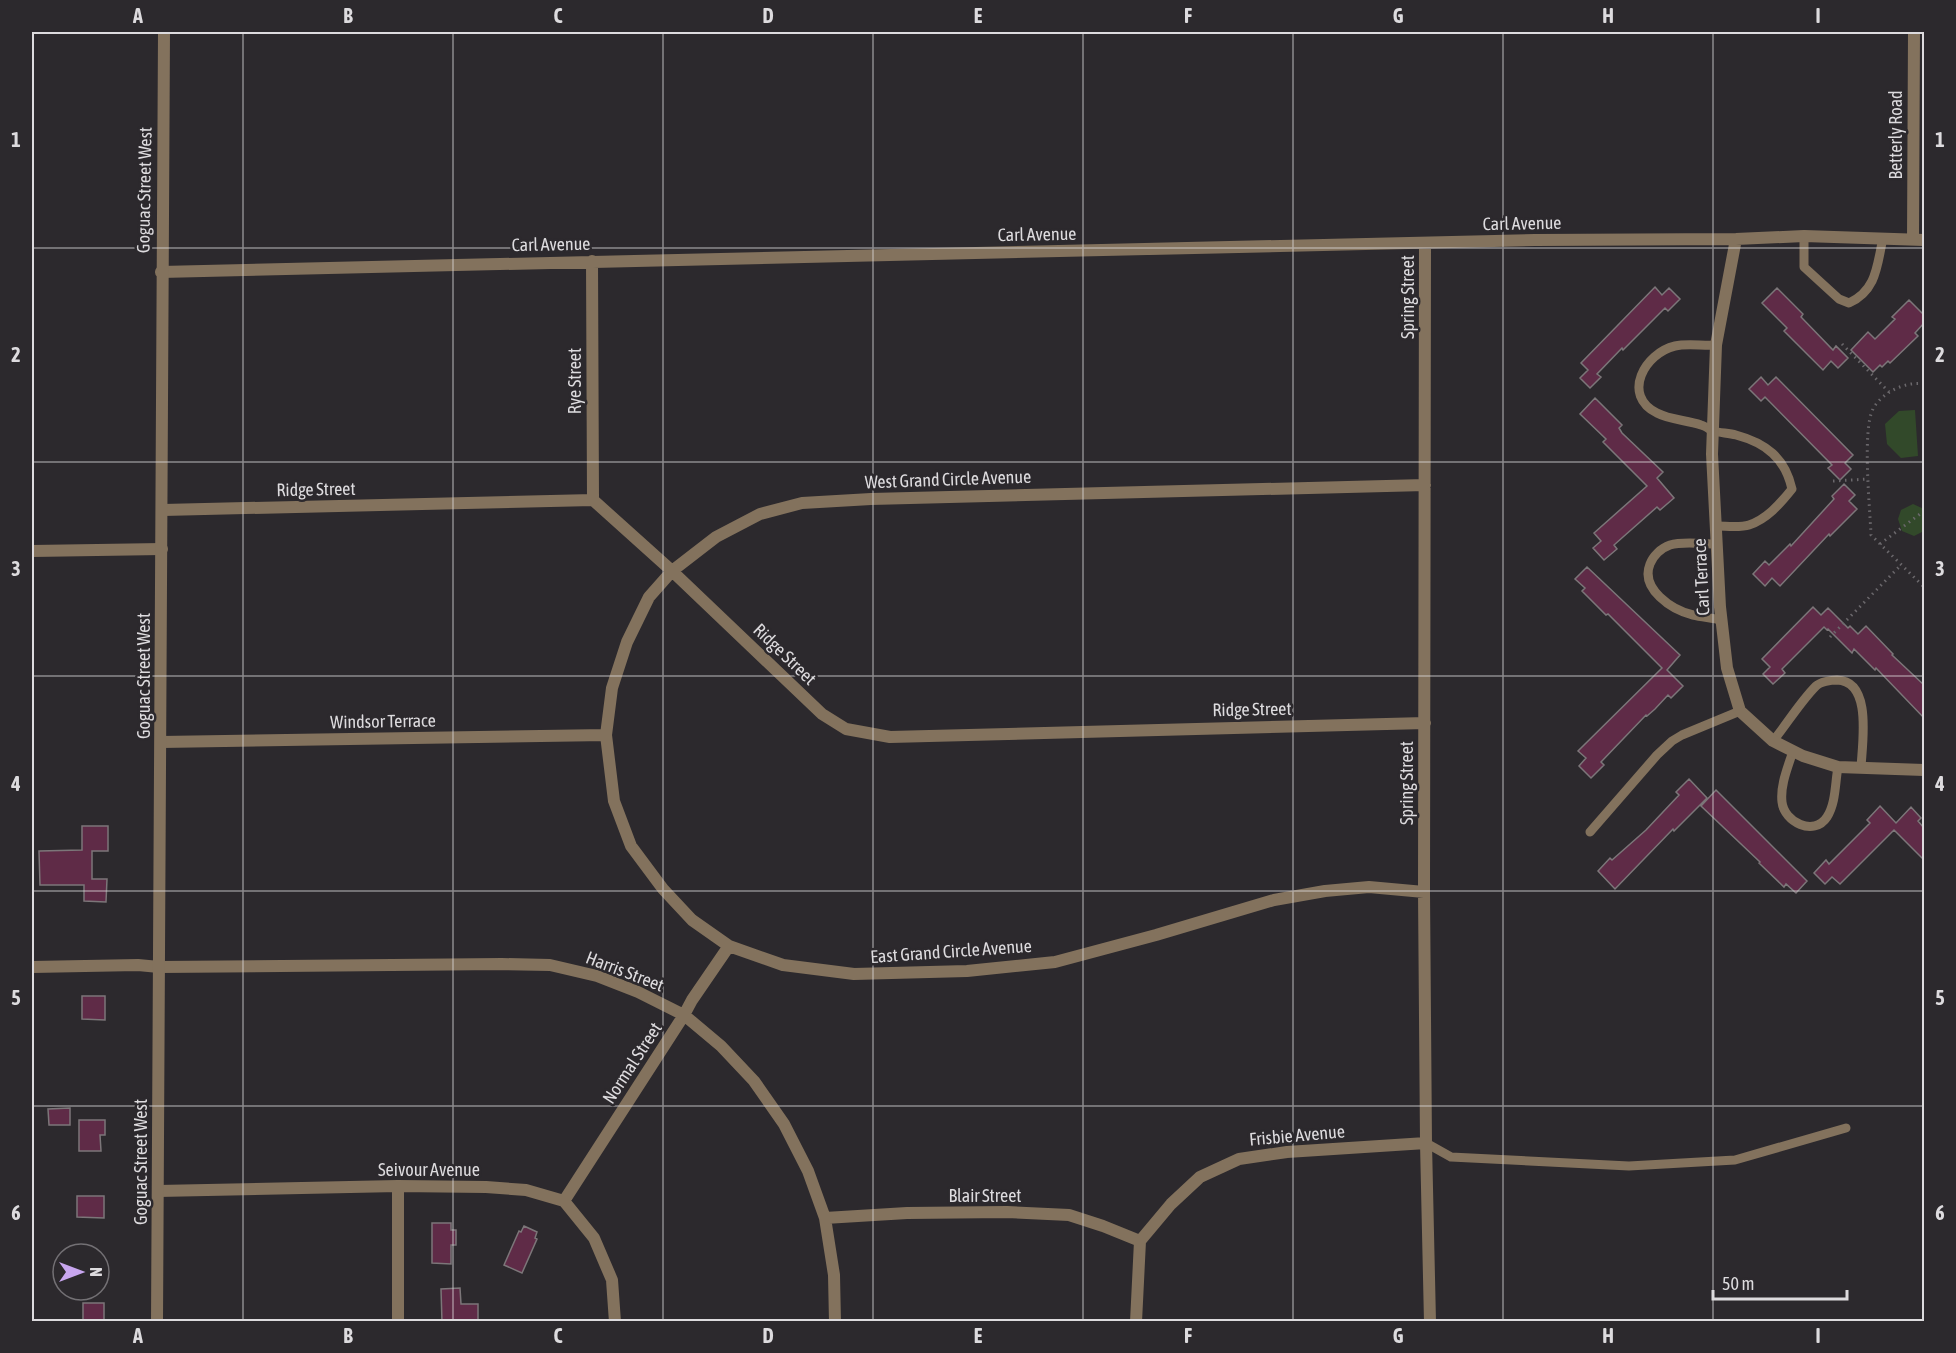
<svg xmlns="http://www.w3.org/2000/svg" width="1956" height="1353" viewBox="0 0 1956 1353" font-family="'Asap Condensed',sans-serif">
	<rect width="100%" height="100%" fill="#2c292d"/>
	<!-- green -->
	<path fill="#32492a" d="M1915,410l3,46 -17,2 -14,-14 -2,-20 14,-13z
		M1913,504l11,5v22l-10,5 -12,-5 -4,-12 3,-9z"/>
	<!-- building -->
	<path fill="#5f2b47" stroke="#7c7679" stroke-width="1.5" d="M1655,287l7,8 7,-7 11,11 -12,12 -3,-3 -42,42 -1,-2 -25,26 4,3 -11,11 -10,-10 8,-8 -7,-7z
		M1777,288l26,26 -2,3 32,33 3,-4 12,12 -10,10 -7,-7 -8,9 -39,-39 3,-3 -25,-25z
		M1909,300l15,15v8l-9,10 3,3 -28,27 -2,-2 -6,6 -2,-2 -7,7 -22,-22 17,-18 7,7 20,-20 -3,-2z
		M1761,377l7,8 8,-8 77,78 -8,8 6,6 -11,11 -12,-12 4,-3 -67,-68 -4,4 -12,-12z
		M1595,398l27,27 -3,3 3,5 41,39 -6,6 17,20 -14,12 -3,-3 -34,30 -9,8 3,4 -13,11 -11,-12 8,-7 -7,-8 53,-47 -44,-44 3,-3 -26,-25z
		M1844,484l11,11 -6,6 8,8 -27,27 -1,-2 -49,52 -8,-8 -7,8 -12,-12 12,-13 4,4 21,-21 1,2 43,-47 -2,-3z
		M1587,567l93,88 -13,15 16,16 -12,12 -3,-3 -13,14 -8,7 -1,-1 -45,47 3,3 -13,13 -12,-12 7,-8 -8,-7 84,-83 -54,-54 -2,1 -24,-24 3,-3 -10,-9z
		M1813,607l8,8 7,-7 20,20 2,-2 8,8 8,-8 27,28 -1,1 32,30v33l-48,-50 -1,2 -21,-21 -2,4 -24,-24 -1,1 -3,-3 -42,42 3,4 -12,11 -10,-10 7,-7 -8,-8z
		M1689,779l18,19 -33,33 -1,-2 -58,60 -17,-18 12,-13 2,2 34,-30 33,-35 -3,-3z
		M1716,790l91,91 -11,12 -10,-9 -2,3 -25,-24 1,-1 -59,-56z
		M1880,806l16,17 15,-16 10,11 -3,3 6,7v32l-30,-30 -54,54 -8,-7 -7,7 -11,-11 12,-13 3,4 41,-41 -3,-3z
		M82,826h26v25h-16v28h15l-1,23 -22,-1v-16h-44l-1,-34 43,-1z
		M82,996h23v24l-23,-1z
		M70,1108v17h-21l-1,-16z
		M79,1120h26v15h-5l1,16h-22z
		M77,1196h27v22l-27,-1z
		M432,1223h19v7h5v15h-5v19l-19,-1z
		M524,1226l13,6 -2,6 2,1 -15,34 -18,-8 15,-34 2,1z
		M460,1288l1,16h17v18h-36l-1,-33z
		M83,1303h21v19h-21z"/>
	<g fill="none" stroke-linecap="round" stroke-linejoin="round">
		<!-- path -->
		<path stroke="#6b686c" stroke-width="3" stroke-dasharray="1.5 4.5" stroke-linecap="butt" d="M1842,344l47,48
			M1924,384c-18,-3 -42,8 -51,25 -11,21 -3,99 -2,126l53,52
			M1833,481l36,-2
			M1880,544l44,-33
			M1830,637l71,-72"/>
		<!-- service -->
		<path stroke="#83725d" stroke-width="9" d="M1804,236v31l35,32 10,4c28,-13 28,-38 34,-65
			M1716,526c10,0 24,2 33,-1 18,-6 31,-21 43,-36 -7,-31 -26,-46 -56,-54 -7,-2 -15,-2 -23,-4 -4,-2 -8,-5 -12,-6 -14,-5 -31,-5 -44,-12 -36,-18 -12,-60 18,-67 12,-3 28,0 41,-1
			M1717,544c-14,0 -34,-3 -47,1 -9,3 -17,11 -20,19 -10,25 22,46 43,51 9,2 19,3 28,5
			M1773,741c14,-17 27,-39 43,-55 4,-4 15,-6 21,-6 36,1 25,64 24,88
			M1793,751c-5,16 -13,34 -11,51 2,20 32,35 45,15 9,-14 8,-34 11,-50
			M1590,832l67,-77 15,-14 10,-6 58,-24
			M1426,1143l25,14 178,9 106,-6 111,-32"/>
		<!-- minor -->
		<path stroke="#83725d" stroke-width="12" d="M1736,239l-20,106 -4,109 8,153 7,61 13,43 33,30 30,15 35,11 86,3
			M1913,239l1,-207
			M1425,244l-1,648 2,251 4,179
			M592,261l1,239
			M161,272l1374,-32 201,-1 68,-3 120,4
			M163,510l430,-10 79,71 150,143 24,15 44,8 535,-14
			M32,551l130,-2
			M161,742l445,-7
			M1424,892l-55,-5 -44,4 -51,9 -118,35 -101,27 -88,9 -113,3 -71,-9 -54,-19 -37,-26 -29,-31 -32,-43 -17,-45 -8,-66 6,-47 15,-46 22,-45 23,-26 44,-34 44,-23 42,-11 69,-4 554,-14
			M32,967l106,-2 21,2 343,-3 48,1 47,11 41,16 46,23 37,31 33,35 30,43 24,47 17,47 9,57 1,47
			M398,1186v136
			M158,1191l240,-5 88,1 40,3 38,11 30,37 18,42 3,42
			M564,1201l120,-186 8,-15 37,-54
			M825,1218l82,-5 100,-1 62,3 34,11 37,15
			M1136,1322l4,-81 31,-37 29,-27 39,-18 48,-7 139,-9"/>
		<!-- tertiary -->
		<path stroke="#83725d" stroke-width="12" d="M157,1322l7,-1290"/>
	</g>
	<!-- grid -->
	<path fill="none" stroke="#dddbde" stroke-width="1.5" stroke-opacity="0.55" d="M243,32v1290M453,32v1290M663,32v1290M873,32v1290M1083,32v1290M1293,32v1290M1503,32v1290M1713,32v1290M32,248h1892M32,462h1892M32,676h1892M32,891h1892M32,1106h1892"/>
	<g text-anchor="middle" dominant-baseline="central" stroke-width="5" stroke-linejoin="round" paint-order="stroke">
		<!-- street labels -->
		<g font-size="18" fill="#dddbde" stroke="#2c292d">
			<text transform="translate(1895 135) rotate(-90)">Betterly Road</text>
			<text transform="translate(144 190) rotate(-89)">Goguac Street West</text>
			<text transform="translate(1522 223) rotate(-1)">Carl Avenue</text>
			<text transform="translate(1037 234) rotate(-1)">Carl Avenue</text>
			<text transform="translate(551 244) rotate(-1)">Carl Avenue</text>
			<text transform="translate(1407 297) rotate(-90)">Spring Street</text>
			<text transform="translate(574 381) rotate(-90)">Rye Street</text>
			<text transform="translate(948 479) rotate(-2)">West Grand Circle Avenue</text>
			<text transform="translate(316 489) rotate(-1)">Ridge Street</text>
			<text transform="translate(1701 577) rotate(-93)">Carl Terrace</text>
			<text transform="translate(785 654) rotate(44)">Ridge Street</text>
			<text transform="translate(143 676) rotate(-90)">Goguac Street West</text>
			<text transform="translate(1252 709) rotate(-1)">Ridge Street</text>
			<text transform="translate(383 721) rotate(-1)">Windsor Terrace</text>
			<text transform="translate(1406 783) rotate(-90)">Spring Street</text>
			<text transform="translate(951 951) rotate(-4)">East Grand Circle Avenue</text>
			<text transform="translate(625 971) rotate(21)">Harris Street</text>
			<text transform="translate(632 1063) rotate(-57)">Normal Street</text>
			<text transform="translate(1297 1135) rotate(-5)">Frisbie Avenue</text>
			<text transform="translate(140 1162) rotate(-90)">Goguac Street West</text>
			<text x="429" y="1169">Seivour Avenue</text>
			<text x="985" y="1195">Blair Street</text>
		</g>
	</g>
	<!-- border -->
	<rect width="1956" height="1353" fill="none" stroke="#2c292d" stroke-width="66"/>
	<!-- north arrow -->
	<g transform="translate(81 1272) rotate(90)"><circle r="28" fill="#2c292d" stroke="#737074" stroke-width="1.5"/>
	<path d="M0-4.5L10 22L0 15L-10 22Z" fill="#c8a6ef"/>
	<text y="-9" font-size="16" font-weight="bold" text-anchor="middle" fill="#dddbde">N</text>
	</g>
	<!-- scale -->
	<path d="M1713 1290v9h134v-9" fill="none" stroke="#dddbde" stroke-width="3"/>
	<text x="1722" y="1290" font-size="18" fill="#dddbde" stroke="#2c292d" stroke-width="4.5" paint-order="stroke">50 m</text>
	<rect x="33" y="33" width="1890" height="1287" fill="none" stroke="#dddbde" stroke-width="2"/>
	<g font-size="20" text-anchor="middle" font-weight="bold" fill="#dddbde">
		<text x="138" y="23">A</text>
		<text x="348" y="23">B</text>
		<text x="558" y="23">C</text>
		<text x="768" y="23">D</text>
		<text x="978" y="23">E</text>
		<text x="1188" y="23">F</text>
		<text x="1398" y="23">G</text>
		<text x="1608" y="23">H</text>
		<text x="1818" y="23">I</text>
		<text x="16" y="147">1</text>
		<text x="1940" y="147">1</text>
		<text x="16" y="362">2</text>
		<text x="1940" y="362">2</text>
		<text x="16" y="576">3</text>
		<text x="1940" y="576">3</text>
		<text x="16" y="791">4</text>
		<text x="1940" y="791">4</text>
		<text x="16" y="1005">5</text>
		<text x="1940" y="1005">5</text>
		<text x="16" y="1220">6</text>
		<text x="1940" y="1220">6</text>
		<text x="138" y="1343">A</text>
		<text x="348" y="1343">B</text>
		<text x="558" y="1343">C</text>
		<text x="768" y="1343">D</text>
		<text x="978" y="1343">E</text>
		<text x="1188" y="1343">F</text>
		<text x="1398" y="1343">G</text>
		<text x="1608" y="1343">H</text>
		<text x="1818" y="1343">I</text>
	</g>
</svg>
